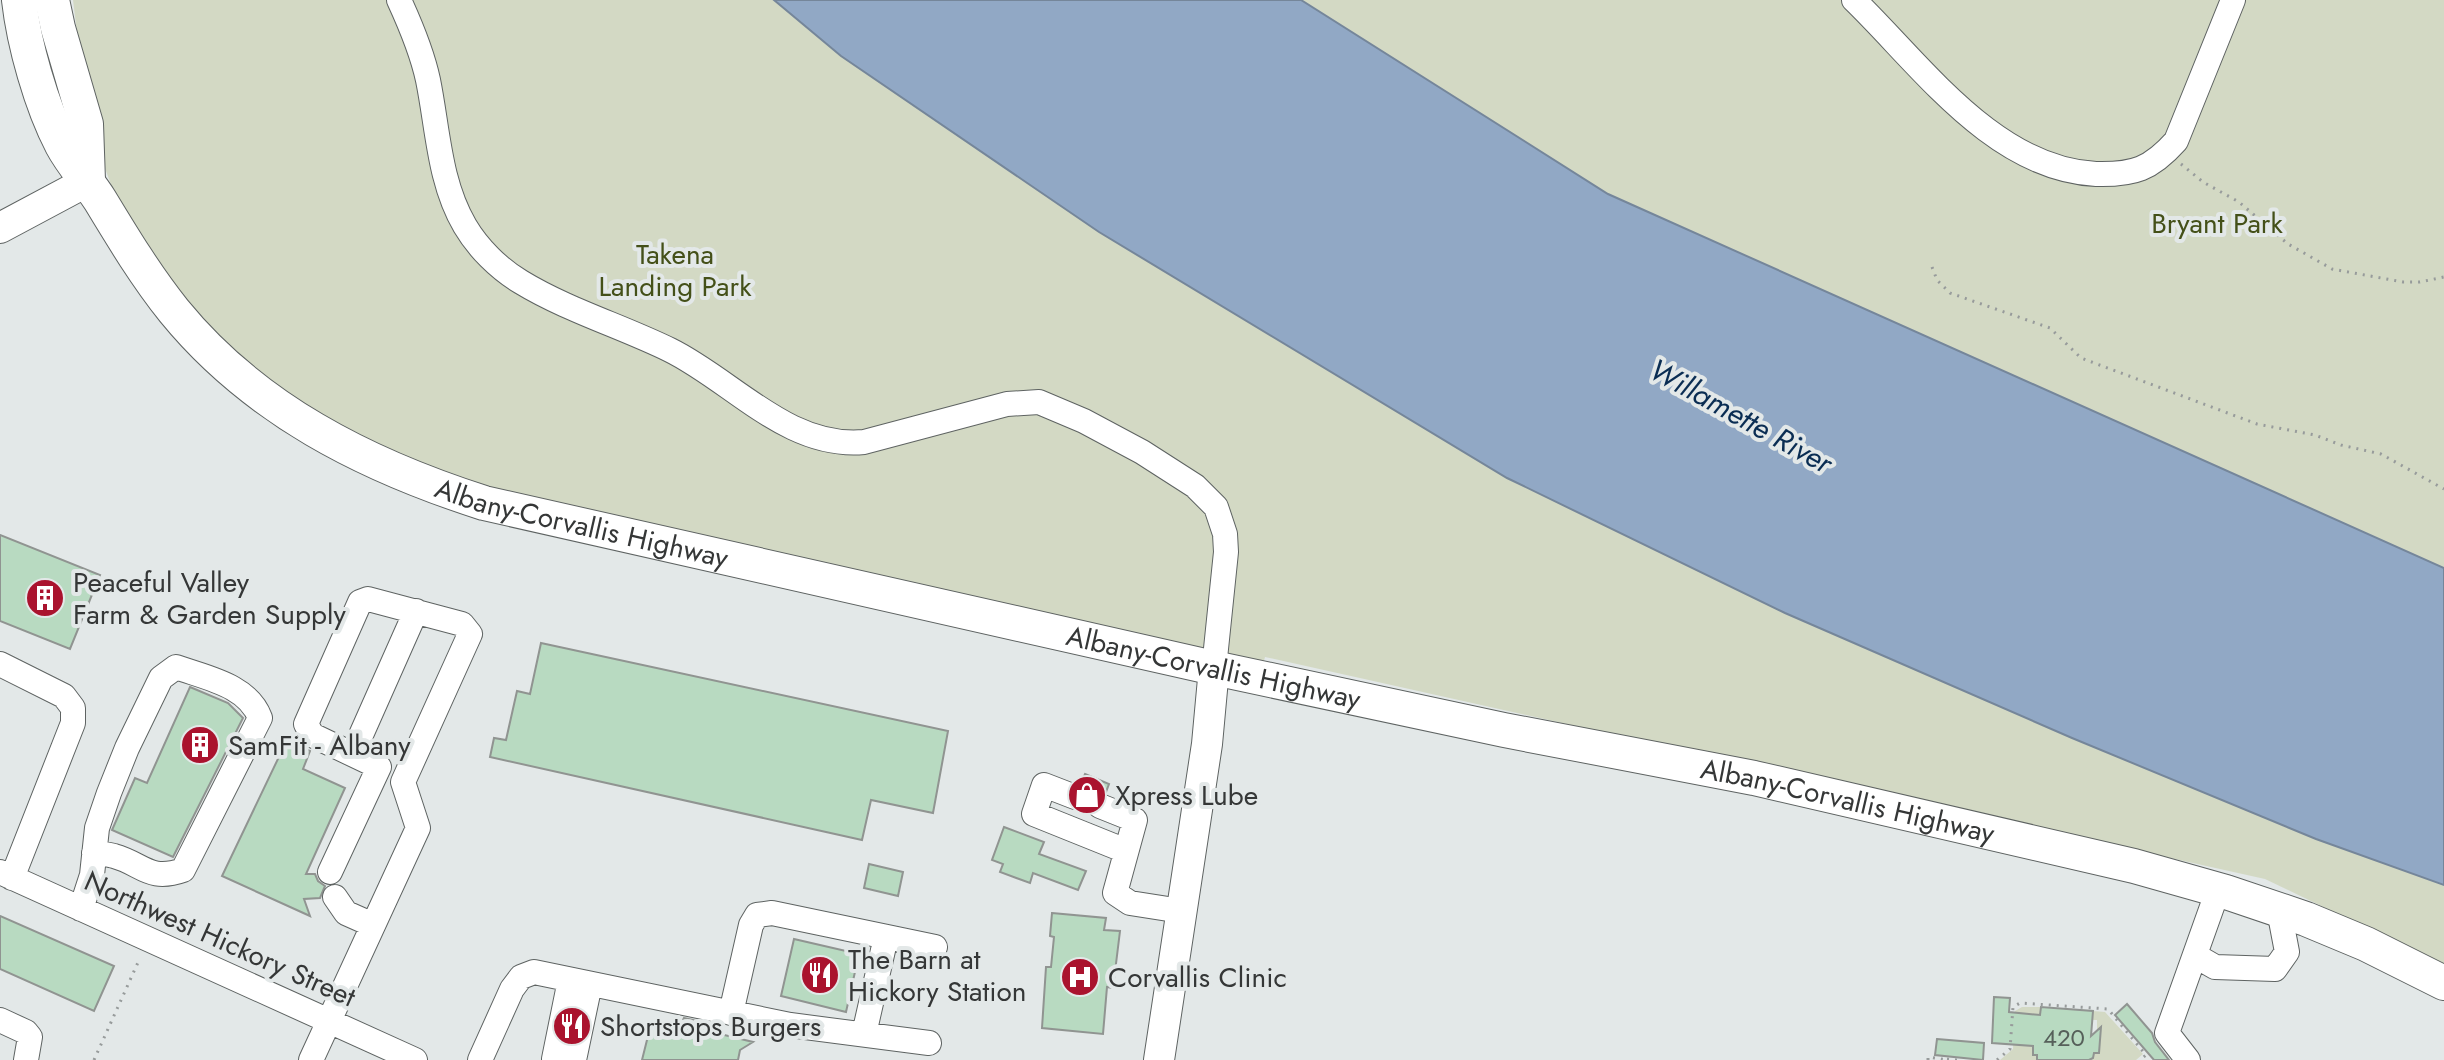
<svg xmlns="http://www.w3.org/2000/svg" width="2444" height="1060" viewBox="0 0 2444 1060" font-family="Jost,sans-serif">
	<rect width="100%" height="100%" fill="#e3e8e8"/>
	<!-- green -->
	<path fill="#d3d9c4" d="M73,0h701l67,56 258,176 408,246 278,135 287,125 244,101 128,46v80l-179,-86 -1000,-222 -6,21 -775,-175 -245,-126 -98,-111 -53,-144z
		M1301,0h1143v568l-836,-374z
		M2022,1007h19l-8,47 4,1v5h-37l13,-11 2,-38z
		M2093,1011l12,1 38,42 -7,6h-47l4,-2 1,-5h5l2,-21 -4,-2v-10h-5z"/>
	<!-- water -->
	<path fill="#91a8c5" stroke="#75869a" stroke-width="2" d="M774,0h527l307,194 836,374v317l-128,-46 -244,-101 -287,-125 -278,-135 -408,-246 -258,-176z"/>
	<!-- building -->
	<path fill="#b8dac1" stroke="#909491" stroke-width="2" d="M0,535l100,40 -30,74 -70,-28z
		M541,643l407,88 -15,82 -62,-13 -9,40 -372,-83 4,-19 12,2 11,-49 13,3z
		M190,687l38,16 15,15 -70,139 -61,-27 23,-52 12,5z
		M287,740l23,11 -7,18 42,19 -39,86h9l3,7 7,5 -5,12 -16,1 6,17 -88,-40z
		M1085,774l24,10 -3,8 -9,-1 -7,4 -9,-12z
		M1004,827l40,15 -5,12 47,17 -8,19 -45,-17 -3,10 -30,-11 3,-8 -11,-4z
		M869,864l34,8 -5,24 -34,-8z
		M1052,913l54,5 -2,12 16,1 -7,57 -6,-1 -4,47 -61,-6 4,-61h5l3,-30 -4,-1z
		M0,916l114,50 -20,45 -94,-42z
		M794,939l65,15 -13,58 -65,-16z
		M1994,997l16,1 -1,14 31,3 1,-8 52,4 -2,25 10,-9 -2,26h-5l-1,5 -4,2h-52v-5h-4v-9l-41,-3z
		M2127,1004l25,29 3,9 14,18h-15l-39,-45z
		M684,1018l32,7v8l37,9 -13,8 -2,10h-96l9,-36 6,-3 23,5z
		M1937,1039l47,4 -1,17 -48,-5z"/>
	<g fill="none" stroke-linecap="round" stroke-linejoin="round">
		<!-- minor casing -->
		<g stroke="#5e6362" stroke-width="26">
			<path id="minor" d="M399,0c12,26 23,52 29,80 10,49 11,102 37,146 13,22 34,43 56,56 46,28 100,44 149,68 63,31 118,99 194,92l143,-38 32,-2 45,19 58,31 53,34 21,21 9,27 1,18 -12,116
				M1854,0c67,65 140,169 242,174 38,1 55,-5 80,-33l57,-141
				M0,664l64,32 9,12v15l-61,155
				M353,753l63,-142
				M1075,797l-31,-12 -10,29 92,37
				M1100,806l35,14 -20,73 15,10 51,8
				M0,872l415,188
				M335,897l11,16 27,12
				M81,909l11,-34 5,-47 12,-35 18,-45 34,-70 15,-11c30,11 72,18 84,51l-77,152c-34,12 -40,-6 -69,-14 -6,-2 -14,-2 -20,-3
				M2196,956l19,11 60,2 12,-17 -8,-42
				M731,1013l20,-88 6,-10 15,-2 163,34
				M0,1020l26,12 4,5 -4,23
				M864,1034l22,-97
				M554,1059l16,-79
				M311,1060l107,-232 -15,-46 67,-148 -8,-10 -94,-25 -8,3 -54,122 6,11 67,32 -49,105
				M480,1060l32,-71 9,-12 13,-5 256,53 139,18
				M574,1060l16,-76
				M2188,1060l-21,-27 51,-143"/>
		</g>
		<!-- major casing -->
		<g stroke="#5e6362" stroke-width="32">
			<path id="major" d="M0,228l88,-47
				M1159,1060l48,-316 7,-76"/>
		</g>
		<!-- highway casing -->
		<g stroke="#5e6362" stroke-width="36">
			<g id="highway">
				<path id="s1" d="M19,0c5,44 22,105 43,145 10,19 26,36 38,55 23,38 46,76 74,111 80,98 191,154 310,192l730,165 290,62 250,48 380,88 92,26 80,27 60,25 78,39"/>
				<path d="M52,0l6,28 28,96 2,57"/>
			</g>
		</g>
		<!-- path -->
		<path stroke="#979b9b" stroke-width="3" stroke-dasharray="2 6" stroke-linecap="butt" d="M2181,164l22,18 36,20 49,42 44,25 71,13h17l24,-5
			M1932,267l5,13 13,13 100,35 31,30 176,66 58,11 26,10 40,9 63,35
			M1947,1059l10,1
			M94,1060l46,-102
			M1928,1060v-3l19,3
			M1997,1060l13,-11 3,-42 7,-4 88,6 38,46 -6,5"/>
		<!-- minor -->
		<use href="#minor" stroke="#fff" stroke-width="24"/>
		<!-- major -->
		<use href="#major" stroke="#fff" stroke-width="30"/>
		<!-- highway -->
		<use href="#highway" stroke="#fff" stroke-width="34"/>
	</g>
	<!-- icons -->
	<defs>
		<g id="building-disc" transform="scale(2)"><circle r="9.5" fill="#aa132e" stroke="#e3e8e8"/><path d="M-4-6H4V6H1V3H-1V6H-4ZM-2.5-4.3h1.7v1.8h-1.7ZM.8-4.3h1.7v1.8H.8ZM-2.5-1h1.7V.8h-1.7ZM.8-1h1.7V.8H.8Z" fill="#fff"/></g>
		<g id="shop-disc" transform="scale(2)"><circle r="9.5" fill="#aa132e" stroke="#e3e8e8"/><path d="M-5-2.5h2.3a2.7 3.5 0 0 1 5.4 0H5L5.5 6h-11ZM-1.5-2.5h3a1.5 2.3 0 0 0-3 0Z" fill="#fff"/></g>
		<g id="restaurant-disc" transform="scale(2)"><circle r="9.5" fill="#aa132e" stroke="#e3e8e8"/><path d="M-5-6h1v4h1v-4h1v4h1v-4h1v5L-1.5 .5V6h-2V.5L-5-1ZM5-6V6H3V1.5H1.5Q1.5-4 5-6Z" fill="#fff"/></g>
		<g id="hospital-disc" transform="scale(2)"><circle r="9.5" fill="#aa132e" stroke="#e3e8e8"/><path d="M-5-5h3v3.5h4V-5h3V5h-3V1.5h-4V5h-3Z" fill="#fff"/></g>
	</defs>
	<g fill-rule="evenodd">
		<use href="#building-disc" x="45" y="598"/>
		<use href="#building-disc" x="200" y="745"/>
		<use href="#shop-disc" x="1087" y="795"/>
		<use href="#restaurant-disc" x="820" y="975"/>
		<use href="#hospital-disc" x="1080" y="977"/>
		<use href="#restaurant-disc" x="572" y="1026"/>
	</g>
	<g text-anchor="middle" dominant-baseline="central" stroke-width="8" stroke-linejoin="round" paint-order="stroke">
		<!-- number labels -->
		<g font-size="24" fill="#56605a">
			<text x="2064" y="1037">420</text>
		</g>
		<!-- park labels -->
		<g font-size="28" fill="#445019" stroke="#e3e8e8">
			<text x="2217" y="223">Bryant Park</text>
			<text x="675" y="254">Takena<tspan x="675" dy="32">Landing Park</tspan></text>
		</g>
		<!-- street labels -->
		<g font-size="28" fill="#353737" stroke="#e3e8e8">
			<text stroke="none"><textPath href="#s1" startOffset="822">Albany-Corvallis Highway</textPath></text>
			<text stroke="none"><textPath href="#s1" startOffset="1470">Albany-Corvallis Highway</textPath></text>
			<text stroke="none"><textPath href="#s1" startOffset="2118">Albany-Corvallis Highway</textPath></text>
			<text transform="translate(220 939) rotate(24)">Northwest Hickory Street</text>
		</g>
		<!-- poi labels -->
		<g font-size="28" fill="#353737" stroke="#e3e8e8" text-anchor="start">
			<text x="73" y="582">Peaceful Valley<tspan x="73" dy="32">Farm &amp; Garden Supply</tspan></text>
			<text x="228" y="745">SamFit - Albany</text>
			<text x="1115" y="795">Xpress Lube</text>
			<text x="848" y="959">The Barn at<tspan x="848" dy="32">Hickory Station</tspan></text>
			<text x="1108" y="977">Corvallis Clinic</text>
			<text x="600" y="1026">Shortstops Burgers</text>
		</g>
		<!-- water labels -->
		<g font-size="30" font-style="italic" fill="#0a2d53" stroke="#e3e8e8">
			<text transform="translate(1741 416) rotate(29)">Willamette River</text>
		</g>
	</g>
</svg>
